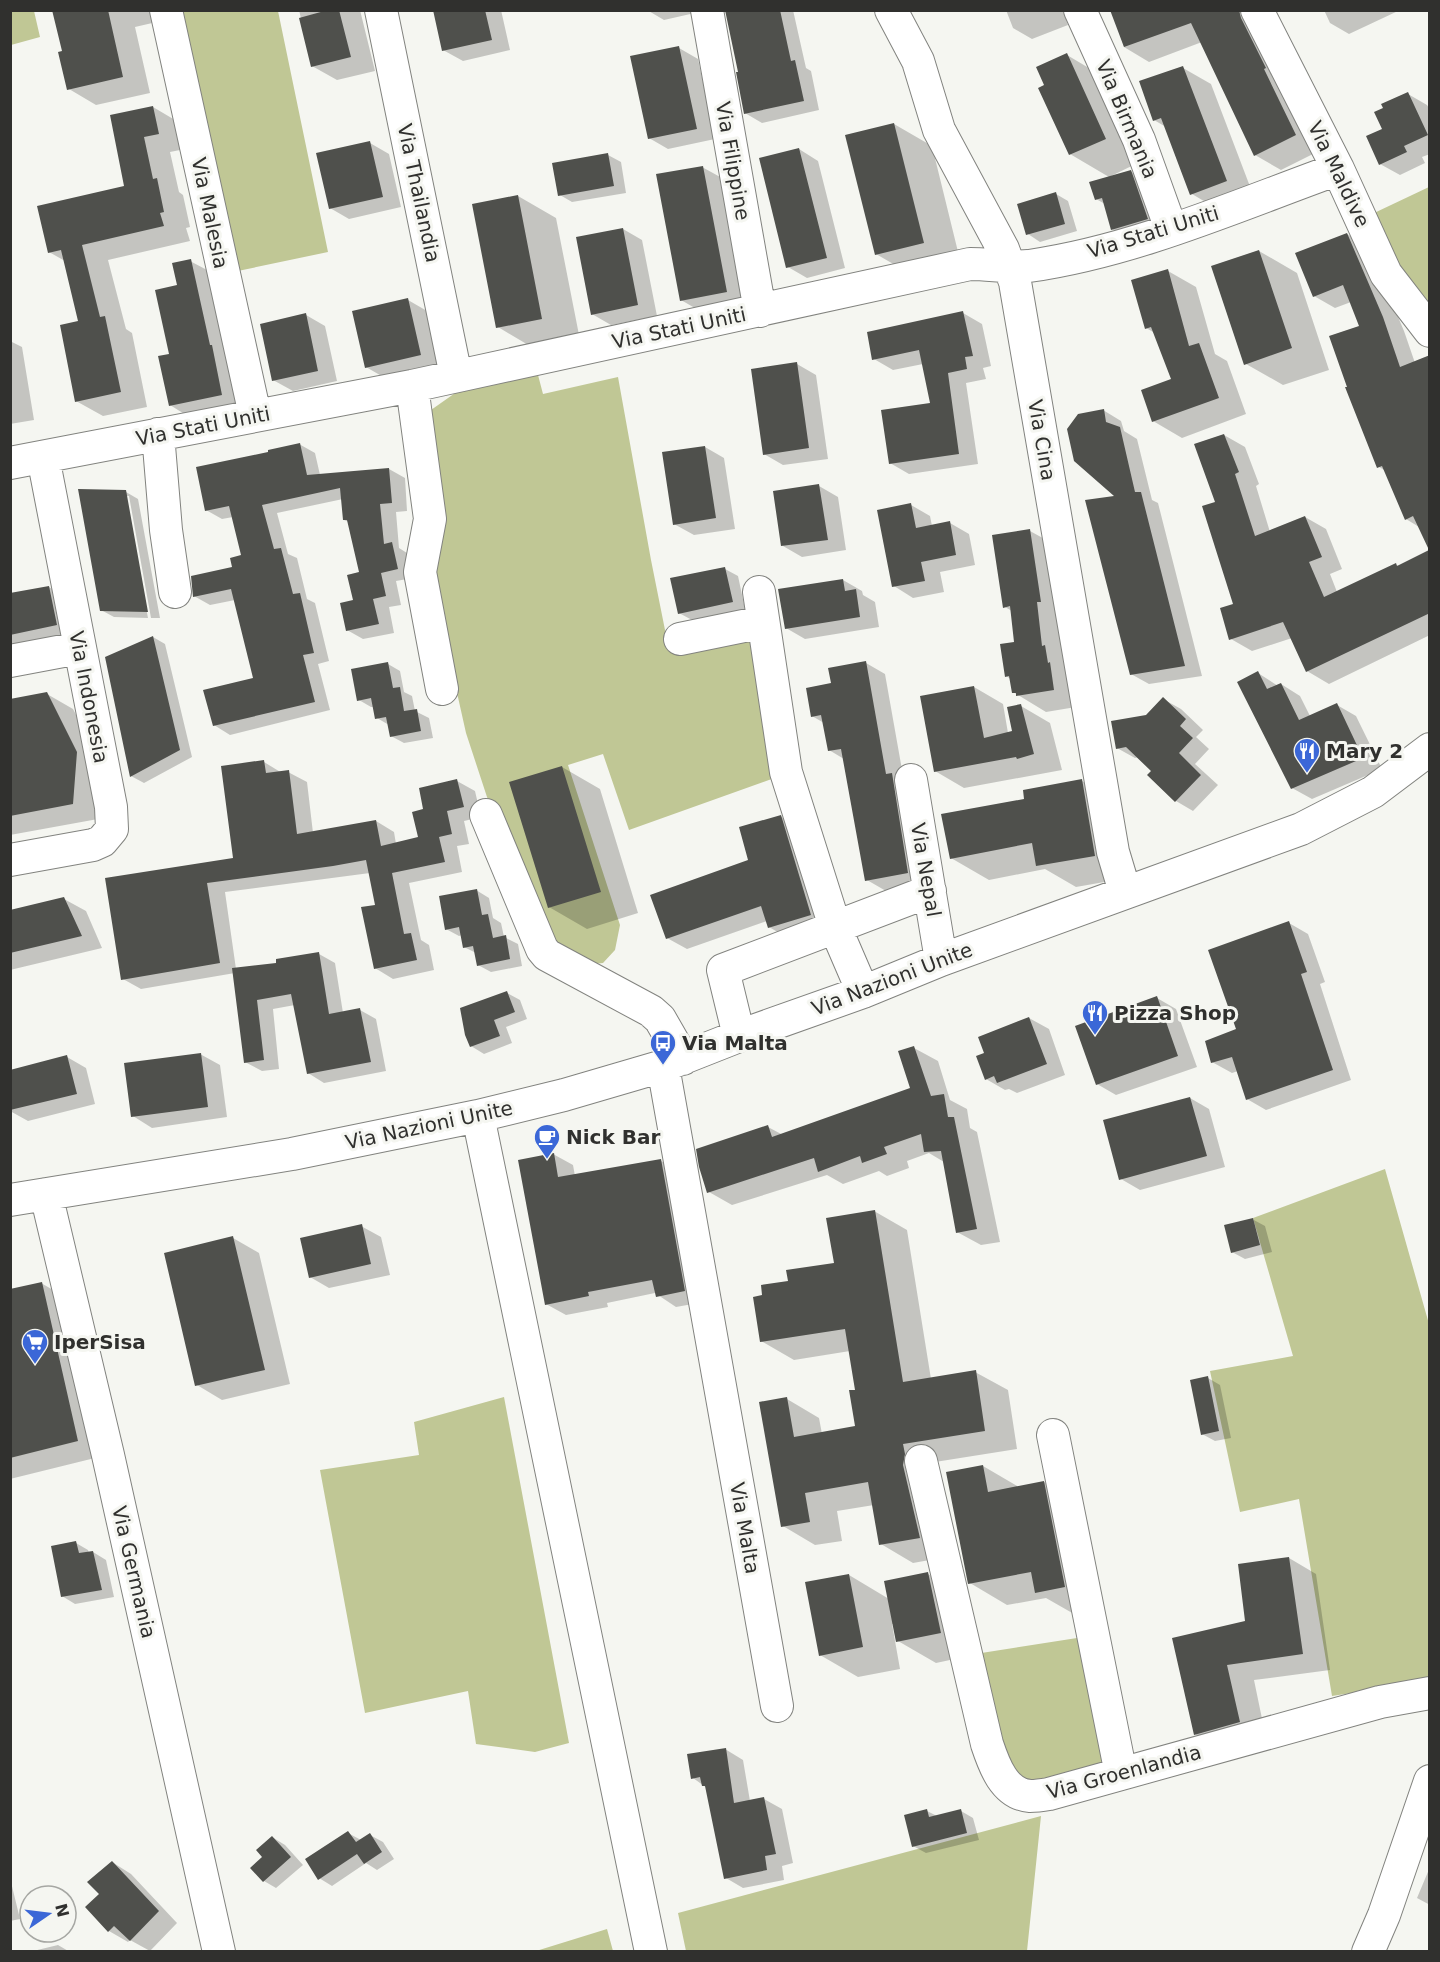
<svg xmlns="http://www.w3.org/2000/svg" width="1440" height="1962" viewBox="0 0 1440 1962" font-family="'DejaVu Sans',sans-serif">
	<rect width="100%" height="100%" fill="#f5f6f1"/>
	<!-- grass -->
	<path fill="#c0c795" d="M11,10l23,1 6,26 -29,8z
		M175,11h103l50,241 -95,20z
		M1429,187v126l-33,-43 -24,-56z
		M538,375l5,19 75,-17 33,183 18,90 86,-14 25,140 -151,54 -26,-76 -35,11 52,160 -5,25 -12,13 -10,1 -45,-19 -61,-148 -21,-64 -36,-161 1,-162 27,-19z
		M1385,1169l44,155v357l-97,15 -33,-197 -59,13 -30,-141 83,-15 -40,-138z
		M504,1397l65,346 -34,9 -59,-8 -8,-53 -103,22 -45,-243 99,-15 -5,-33z
		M1077,1638l29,131 -77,15 -22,-17 -32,-113z
		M1041,1816l-14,135h-341l-8,-38z
		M607,1929l6,22h-77z"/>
	<!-- shadow -->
	<path fill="#0003" d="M54,10h105l2,11 -26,6 15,66 -54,12 -27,-16 -5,-37z
		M299,10h61l15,61 -38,9 -25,-14z
		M435,10h66l9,40 -47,11 -20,-11z
		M647,10h61l-44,10z
		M731,10h62l13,58 5,3 8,39 -57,13 -17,-10z
		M1006,10h57l5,15 -36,14 -19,-11z
		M1112,10h140l69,140 -40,20 -26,-15 -53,-113 -53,20 -25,-15z
		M1324,10h74v1l-49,23 -19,-11z
		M679,48l19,11 17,80 -47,10 -19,-11z
		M1067,55l37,22 38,84 -33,16 -39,-23 -24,-68z
		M1183,68l28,16 43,113 -35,13 -27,-16 -26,-67 -12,-7z
		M1408,94l19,11 3,5v44l-8,3 3,6 -25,12 -20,-11 4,-34z
		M153,107l27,16 5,26 -15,3 9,40 4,3 7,32 -4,1 4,13 -82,19 18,69 6,4 15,74 -44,9 -27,-15 4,-79 -15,-61 -16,-9 77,-65z
		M894,124l38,22 29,118 -47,12 -38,-22z
		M370,143l19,11 12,53 -52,12 -19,-11z
		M799,149l19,12 27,107 -38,10 -19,-11z
		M608,155l13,7 5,31 -54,9 -12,-7z
		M702,167l20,11 23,124 -45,9 -19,-11z
		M1130,171l13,8 17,47 -35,10 -13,-7 -7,-25 -9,-5z
		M1056,194l12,7 9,30 -37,11 -12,-8z
		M518,196l38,22 24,122 -45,9 -37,-22z
		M623,229l19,11 15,76 -46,9 -19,-11z
		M1347,234l21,12 36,85 11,32 4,164 -13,-8 -20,-48 -7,-4 -18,-140 -10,-25 -16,6 -21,-12z
		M1259,251l38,22 32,97 -46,15 -37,-21z
		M190,261l17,9 31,134 -52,11 -16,-10 1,-50 8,-69z
		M1168,271l28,16 19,67 12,7 19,53 -64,24 -29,-17 20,-41 -18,-47 -9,-5z
		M408,300l19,11 13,55 -55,12 -19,-11z
		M963,313l19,11 9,42 -8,2 3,11 -20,4 12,81 -69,10 -19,-11 42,-59 -9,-40 -30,6 -19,-11z
		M306,315l19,11 12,55 -44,10 -20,-11z
		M10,341l12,6 12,73 -24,4z
		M797,364l19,11 12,84 -45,6 -19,-11z
		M1103,410l18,11 3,10 13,8 15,61 6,3 44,173 -53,8 -18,-10 -13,-177z
		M1224,435l21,12 14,37 -3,2 14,46 35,-15 21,12 16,40 -12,5 7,18 59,-27 3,1 31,-15v84l-101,49 -22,-13 -15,-33 -40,13 -21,-12 4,-34 -18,-102z
		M299,444l16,9 5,22 69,-6 16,9 2,33 -11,1 3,36 8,5 6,25 -17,3 5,24 -12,2 5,26 -31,6 -16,-9 13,-57 -11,-51 -5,-2 -1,-21 -66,14 11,41 9,4 10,41 8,4 14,58 -11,3 12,46 -100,25 -16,-10 40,-46 -19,-79 -25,5 -16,-9 40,-27 9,-13 -10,-39 -11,2 -16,-9 64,-57z
		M705,447l19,11 11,71 -41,6 -20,-11z
		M819,486l19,11 8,53 -44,7 -19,-11z
		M126,492l12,7 22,119h-9l-22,-122h-4l23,122 -34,-1 -13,-7z
		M911,505l19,11 2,10 18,-3 19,11 6,31 -35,7 4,20 -31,6 -19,-12z
		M1030,531l29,16 23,159 -36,6 -33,-20 -2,-13 -5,-3 9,-33 -3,-32 -7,-4z
		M725,569l13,7 7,33 -53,11 -13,-7z
		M843,580l19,11 1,4 12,7 4,25 -74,12 -19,-11z
		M49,587l14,9 8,37 -61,12v-50z
		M153,637l12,7 27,113 -48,26 -13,-7z
		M866,663l19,11 19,107 23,103 -41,7 -19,-11 -23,-121 -15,-9 -5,-27 -12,-7 20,-32z
		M388,664l12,7 4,21 8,4 3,15 14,7 4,20 -29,5 -13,-7 -2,-11 -12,-7 -3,-11h-3l-12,-7z
		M1258,673l20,13 3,-2 19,12 10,20 27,-11 19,11 26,53 -70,30 -20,-11z
		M974,687l29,17 5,29 5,-1 8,-26 29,17 12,47 -98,18 -29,-17z
		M47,694l26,15 30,58 -5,52 -88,16v-134z
		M1163,699l18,10 22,21 -7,7 13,12 -14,15 23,21 -25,26 -17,-10 -23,-31 -14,-13 -4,1 -18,-10z
		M264,762l18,11 6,-1 19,10 6,51 63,-12 18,11 2,12 23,-6 6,-28 32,-29 18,10 6,26 -17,4 5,23 -12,2 5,26 -53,11 12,57 8,5 5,25 -41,9 -18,-11 1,-62 -6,-33 -145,19 11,77 42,-5 41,-10 16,9 8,50 17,-3 16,9 10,52 -62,12 -16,-10 -13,-68 -22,4 6,60 -17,2 -17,-9 -10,-89 -94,16 -18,-10 -16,-99 128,-21z
		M562,767l38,22 38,124 -51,16 -38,-22z
		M1082,781l38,22 13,74 -57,10 -31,-18 -56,11 -38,-22 75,-58z
		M780,816l20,12 30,98 -42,12 -19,-11 -2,-6 -80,28 -20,-11 83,-77z
		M476,890l13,8 4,20 8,5 3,14 14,7 4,22 -31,6 -13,-7 -2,-12 -12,-6 -2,-12 -3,1 -13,-7z
		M64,899l22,12 16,37 -92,22v-58z
		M1289,923l19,11 17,48 -5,2 31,96 -85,30 -19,-11 -9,-28 -6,2 -20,-11 26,-32z
		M507,993l13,7 7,19 -21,8 6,16 -28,11 -13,-8z
		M1157,998l19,11 21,58 -81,28 -19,-11z
		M1029,1018l20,11 16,46 -48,18 -8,-4 -4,1 -19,-11v-25z
		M914,1048l24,13 12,39 17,9 3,19 7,4 23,110 -19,3 -24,-13 -13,-70 -15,-9 -22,8 2,7 -22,8 -8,-5 -36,13 -16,-9 -95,30 -23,-13 59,-65 15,8 129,-46z
		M200,1054l20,11 7,52 -75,11 -19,-12z
		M67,1057l19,11 9,36 -67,17 -18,-10v-40z
		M1190,1098l19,11 16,58 -85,23 -19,-11z
		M553,1154l20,11 2,11 86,-15 19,11 24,130 -28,5 -21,-14 -48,10 1,4 -42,8 -20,-11z
		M874,1211l33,19 24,149 44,-7 33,18 9,59 -82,13 17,94 -39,7 -32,-19 -7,-39 -37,6 5,30 -27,4 -32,-19 4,-127 32,19 3,16 34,-6v-37l-6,-40 -56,9 -33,-19 3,-44 26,-15 45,-18z
		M1252,1219l13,7 7,26 -27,7 -13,-7z
		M361,1226l20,11 9,38 -61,13 -19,-11z
		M233,1238l26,15 31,131 -68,16 -25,-15z
		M41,1283l26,15 36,158 -93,23v-188z
		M1208,1378l12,7 11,53 -16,3 -13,-7z
		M983,1466l36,21 25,-5 37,22 -7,110 -28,-16 -39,7 -37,-22z
		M76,1543l12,7 1,3 4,-1 13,8 8,37 -39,7 -13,-8z
		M1289,1558l27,16 14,96 -76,10 12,58 -44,12 -27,-16 52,-112 -8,-57z
		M928,1574l38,21 12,59 -42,9 -38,-22 -4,-17h-2l8,45 -42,8 -38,-22 29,-80 40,24z
		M725,1749l18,11 7,41 14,-2 18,10 11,54 -11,3 2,14 -41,8 -17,-10 -19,-90 -14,-10z
		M927,1811l10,5 24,-5 12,7 6,22 -53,13 -13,-7z
		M348,1833l13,7 9,-5 13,7 11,17 -17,11 -11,-7 -34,23 -13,-8z
		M272,1837l13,8 18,20 -27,23 -12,-7v-24z
		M112,1862l19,12 46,49 -27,28 -20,-11 -2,2 -19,-11 -8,-37z
		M1430,1867v38l-13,-7z
		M10,1878l10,41 -10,2z
		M58,1945l12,7h-41z"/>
	<!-- building -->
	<path fill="#4f504c" d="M52,10h56l15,67 -56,13 -9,-38 4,-1z
		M328,10h11l12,47 -40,10 -12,-49z
		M433,10h52l7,30 -50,11z
		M725,10h55l11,51 4,-1 9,41 -60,13 -8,-42h2z
		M1110,10h129l2,8 25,50 -2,1 32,66 -42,21 -63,-133 -67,24z
		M679,46l18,83 -49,10 -18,-83z
		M1067,53l39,86 -37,16 -31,-67 6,-3 -8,-18z
		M1183,66l44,115 -37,14 -29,-77 -8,3 -14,-40z
		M1408,92l20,43 -24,11 3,6 -28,13 -13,-29 16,-7 -8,-17 9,-4 -2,-4z
		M153,106l6,28 -15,3 9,42 4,-1 7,34 -4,1 4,13 -82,19 18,72 5,-1 16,76 -46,10 -15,-77 18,-4 -17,-71 -13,3 -11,-47 87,-20 -14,-71z
		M894,123l30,120 -49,12 -30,-120z
		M370,141l13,56 -54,12 -13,-56z
		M799,148l28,110 -41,10 -27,-110z
		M608,153l6,33 -56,10 -6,-33z
		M703,166l24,126 -47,9 -24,-127z
		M1131,170l17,49 -37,11 -9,-32 -7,2 -6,-18z
		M1056,192l9,32 -39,11 -9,-31z
		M518,195l24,124 -46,9 -24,-124z
		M623,228l15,77 -47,10 -15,-78z
		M1347,233l36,84 17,50 30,-12v258l-124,59 -23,-50 -54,18 -9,-32 13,-4 -31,-98 13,-4 -21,-58 30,-10 15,38 -4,2 20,62 50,-20 17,41 -13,5 15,35 72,-34 1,3 32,-16 -16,-34 -8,4 -23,-54 -5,2 -32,-81h2l-18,-51 30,-10 -16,-41 -30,12 -18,-44z
		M1259,250l33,98 -48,17 -33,-99z
		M191,259l19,86h2l10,50 -53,11 -11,-50 11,-2 -14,-64 22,-5 -5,-22z
		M1168,269l21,77 10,-3 20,55 -67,24 -11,-32 30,-11 -20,-52 -6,2 -14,-49z
		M408,298l13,57 -56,13 -13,-57z
		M963,311l10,45 -8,1 2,12 -19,4 11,81 -70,10 -8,-54 49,-7 -11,-53 -47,10 -5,-28z
		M306,313l12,58 -46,10 -12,-57z
		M797,362l12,86 -46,7 -12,-86z
		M1104,409l2,13 14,5 15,65h6l44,174 -55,9 -45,-175 29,-4 -40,-35 -7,-32 11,-15z
		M300,443l7,32 82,-7 3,35 -12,1 4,40 8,-2 6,27 -17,4 5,23 -13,3 6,25 -33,7 -6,-28 13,-3 -6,-25 12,-3 -12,-52h-4l-3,-32 -78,17 12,44 7,-1 12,46 7,-1 14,60 -11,2 12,47 -102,24 -10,-36 50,-12 -22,-89 -38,8 -2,-21 41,-9 -2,-9 11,-3 -12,-49 -24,5 -9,-44 72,-15v-2z
		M705,446l11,72 -43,7 -11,-73z
		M819,484l9,56 -47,6 -8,-55z
		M78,489l48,1 22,122 -48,-1z
		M911,503l5,25 34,-7 6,34 -35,7 4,19 -33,6 -15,-77z
		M1030,529l11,73h-4l5,44 3,-1 3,18 2,-1 4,28 -38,6v-3h-4l-3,-17 -4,1 -5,-33 14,-2 -4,-36 -7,2 -11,-73z
		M725,567l8,35 -55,12 -8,-36z
		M843,579l2,12 11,-2 4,28 -75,12 -7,-40z
		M49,586l8,39 -47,10v-42z
		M153,636l27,114 -50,27 -25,-120z
		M866,661l20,113 6,-1 16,100 -43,8 -24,-132 -13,2 -7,-36 -10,2 -5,-29 25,-5 -3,-15z
		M388,662l5,26 7,-1 4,24 13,-2 4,22 -31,6 -4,-20 -11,2 -4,-21 -14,3 -6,-32z
		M1258,671l9,18 14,-6 18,37 38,-17 26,55 -72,31 -54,-107z
		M974,686l10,52 28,-7 -5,-24 14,-3 13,50 -17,5 -1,-2 -82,15 -14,-76z
		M47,692l30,60 -4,52 -63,12v-117z
		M1163,697l23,22 -6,7 13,12 -14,15 22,22 -26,27 -28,-27 4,-4 -25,-24 -10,2 -5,-28 35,-6z
		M264,760l2,13 23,-3 8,64 79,-14 5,26 37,-9 -6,-25 11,-3 -4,-21 38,-9 7,28 -17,4 5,23 -13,3 6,25 -53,11 12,61 7,-1 6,27 -43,9 -13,-62 14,-2 -9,-45 -33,6 -126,17 13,80 -99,17 -16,-102 128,-20 -12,-92z
		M562,766l39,126 -53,16 -39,-126z
		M1082,779l13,77 -59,10 -4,-23 -82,16 -9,-45 83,-15 -1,-9z
		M781,815l30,100 -43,13 -7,-22 -95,33 -16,-44 98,-35 -9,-33z
		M477,889l5,26 6,-1 5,24 13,-3 4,24 -33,7 -4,-20 -10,2 -4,-21 -14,3 -6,-34z
		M64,897l18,39 -72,17v-43z
		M1289,921l18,51 -6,2 32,96 -87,30 -14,-43 -21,6 -6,-22 31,-12 -28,-79z
		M319,952l10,62 31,-6 11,54 -64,12 -16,-80 -34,6 7,60 -20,3 -12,-95 44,-5v-4z
		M507,991l8,21 -21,8 6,16 -30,11 -5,-12 -5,-27z
		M1157,996l21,60 -82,29 -21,-59z
		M1029,1017l18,47 -50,19 -3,-7 -9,4 -9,-24 8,-3 -6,-16z
		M914,1046l17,50 13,-2 4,23h6l23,112 -21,4 -15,-82 -17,1 -3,-18 -37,13 3,7 -25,9 -2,-7 -42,16 -4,-14 -107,35 -8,-26 -3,-18 72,-24 4,12 138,-49 -12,-37z
		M201,1053l7,54 -77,10 -7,-54z
		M67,1055l10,39 -67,16v-40z
		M1190,1097l17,59 -88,24 -16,-60z
		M554,1153l4,24 103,-18 24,132 -29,6 -4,-17 -64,12 1,4 -44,9 -27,-145z
		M875,1210l28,172 73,-12 9,61 -82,13 2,10 -2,11 17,73 -41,7 -11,-63 -63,11 5,29 -29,5 -22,-125 28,-5 7,40 61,-11 -6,-36h6l-10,-61 -85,13 -7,-45 9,-2 -1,-10 27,-4 -2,-11 48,-7 -8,-45z
		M1253,1218l7,27 -29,8 -7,-28z
		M362,1224l9,40 -62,14 -9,-40z
		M233,1236l32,134 -70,16 -31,-133z
		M42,1282l36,159 -68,17v-169z
		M1208,1376l11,55 -18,4 -11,-55z
		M983,1465l5,27 56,-11 21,106 -30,6 -4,-21 -63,12 -22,-112z
		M76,1541l3,12 14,-2 9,39 -41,7 -10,-51z
		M1289,1557l14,97 -76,11 13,57 -46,13 -22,-97 73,-17 -7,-57z
		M928,1572l13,61 -45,9 -12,-61z
		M849,1574l14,73 -44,9 -14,-74z
		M726,1748l8,55 30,-6 12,57 -11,2 2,14 -43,9 -19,-93h-3l-2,-9 -9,2 -4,-25z
		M927,1809l2,8 32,-8 6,24 -55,14 -8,-32z
		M348,1831l8,11 14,-9 12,19 -18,12 -7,-10 -39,26 -13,-21z
		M272,1836l19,21 -28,25 -13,-14 12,-11 -6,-7z
		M112,1861l47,50 -29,30 -16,-15 -6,6 -23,-25 14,-13 -12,-12z"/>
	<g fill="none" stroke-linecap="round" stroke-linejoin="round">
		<!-- minor casing -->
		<g stroke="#82837f" stroke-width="34">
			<path id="minor" d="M166,10l89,405
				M381,10l75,366
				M707,10l53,301
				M891,10l27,51 21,69 64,119 12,33 98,570 12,40
				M1080,10l59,130 32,89
				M1257,10l81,159 48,105 44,57
				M412,386l18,133 -10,53 22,117
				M158,434l8,96 9,62
				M10,463l402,-77 558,-122c20,0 40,4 59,2 106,-15 209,-61 309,-97
				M759,592l27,180 49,155 28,65
				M680,639l83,-17
				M10,661l69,-13
				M911,780l30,180
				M486,815l56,134 5,6 104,56 9,8 23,40
				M10,860l83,-15 9,-4 10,-12 -1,-22 -68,-350
				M739,1036l-16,-66 207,-79
				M663,1066l114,640
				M478,1116l173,836
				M46,1194l62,261 111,497
				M10,1200l282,-46 186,-38 86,-21 99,-29 76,-30 124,-44 78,-32 360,-131 72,-37 57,-43
				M1053,1435l68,339
				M921,1461l66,283c7,21 17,50 43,52 6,0 13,-1 19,-2l331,-92 50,-9
				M1368,1952l16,-37 46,-134"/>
		</g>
		<!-- minor -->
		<use href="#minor" stroke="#fff" stroke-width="32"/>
	</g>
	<!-- icons -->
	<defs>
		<g id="restaurant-pin" transform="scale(1.35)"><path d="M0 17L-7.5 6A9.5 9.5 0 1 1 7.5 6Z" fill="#3b67d7" stroke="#f5f6f1"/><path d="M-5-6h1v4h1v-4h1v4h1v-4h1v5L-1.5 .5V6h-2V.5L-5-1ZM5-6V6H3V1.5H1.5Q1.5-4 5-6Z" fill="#fff"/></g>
		<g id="bus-pin" transform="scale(1.35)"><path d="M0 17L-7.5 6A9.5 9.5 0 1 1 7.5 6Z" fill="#3b67d7" stroke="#f5f6f1"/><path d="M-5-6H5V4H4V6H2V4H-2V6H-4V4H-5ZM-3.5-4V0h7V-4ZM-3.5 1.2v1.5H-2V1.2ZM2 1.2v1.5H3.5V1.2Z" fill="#fff"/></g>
		<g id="cafe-pin" transform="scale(1.35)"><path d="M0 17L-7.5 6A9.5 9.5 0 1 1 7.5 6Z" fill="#3b67d7" stroke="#f5f6f1"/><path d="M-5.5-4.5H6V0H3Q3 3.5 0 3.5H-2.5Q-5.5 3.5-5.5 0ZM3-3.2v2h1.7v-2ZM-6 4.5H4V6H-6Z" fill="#fff"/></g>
		<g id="supermarket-pin" transform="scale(1.35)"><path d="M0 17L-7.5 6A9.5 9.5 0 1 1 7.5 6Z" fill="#3b67d7" stroke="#f5f6f1"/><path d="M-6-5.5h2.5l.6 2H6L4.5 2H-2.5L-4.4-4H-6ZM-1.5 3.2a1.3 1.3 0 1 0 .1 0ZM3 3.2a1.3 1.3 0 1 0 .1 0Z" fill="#fff"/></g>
	</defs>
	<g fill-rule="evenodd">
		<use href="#restaurant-pin" x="1307" y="751"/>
		<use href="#restaurant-pin" x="1095" y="1013"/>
		<use href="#bus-pin" x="663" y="1043"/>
		<use href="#cafe-pin" x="547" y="1137"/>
		<use href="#supermarket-pin" x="35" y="1342"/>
	</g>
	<g text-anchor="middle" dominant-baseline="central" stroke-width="6" stroke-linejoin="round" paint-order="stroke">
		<!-- street labels -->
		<g font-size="20" fill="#30302e" stroke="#f5f6f1">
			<text transform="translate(1127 119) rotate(67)">Via Birmania</text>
			<text transform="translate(733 161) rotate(80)">Via Filippine</text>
			<text transform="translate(1339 174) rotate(64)">Via Maldive</text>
			<text transform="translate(419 193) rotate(78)">Via Thailandia</text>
			<text transform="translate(210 213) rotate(78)">Via Malesia</text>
			<text transform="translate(1153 232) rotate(-17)">Via Stati Uniti</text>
			<text transform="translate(679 328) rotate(-12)">Via Stati Uniti</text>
			<text transform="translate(203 426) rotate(-11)">Via Stati Uniti</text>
			<text transform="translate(1042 440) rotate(80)">Via Cina</text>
			<text transform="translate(89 697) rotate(79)">Via Indonesia</text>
			<text transform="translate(926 870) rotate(80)">Via Nepal</text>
			<text transform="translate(892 979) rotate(-21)">Via Nazioni Unite</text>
			<text transform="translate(429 1125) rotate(-12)">Via Nazioni Unite</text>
			<text transform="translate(745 1528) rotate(80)">Via Malta</text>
			<text transform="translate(134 1572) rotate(77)">Via Germania</text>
			<text transform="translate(1124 1772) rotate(-15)">Via Groenlandia</text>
		</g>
		<!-- poi labels -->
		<g font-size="20" font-weight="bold" fill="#30302e" stroke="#f5f6f1" text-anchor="start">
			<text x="1326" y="751">Mary 2</text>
			<text x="1114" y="1013">Pizza Shop</text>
			<text x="682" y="1043">Via Malta</text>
			<text x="566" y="1137">Nick Bar</text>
			<text x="54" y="1342">IperSisa</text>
		</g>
	</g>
	<!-- border -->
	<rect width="1440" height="1962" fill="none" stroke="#30302e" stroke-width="24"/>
	<!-- north arrow -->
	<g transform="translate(48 1914) rotate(76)"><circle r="28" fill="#f5f6f1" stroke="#a6a7a3" stroke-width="1.5"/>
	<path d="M0-4.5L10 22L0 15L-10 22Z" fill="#3b67d7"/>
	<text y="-9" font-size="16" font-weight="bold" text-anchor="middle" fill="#30302e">N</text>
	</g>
</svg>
